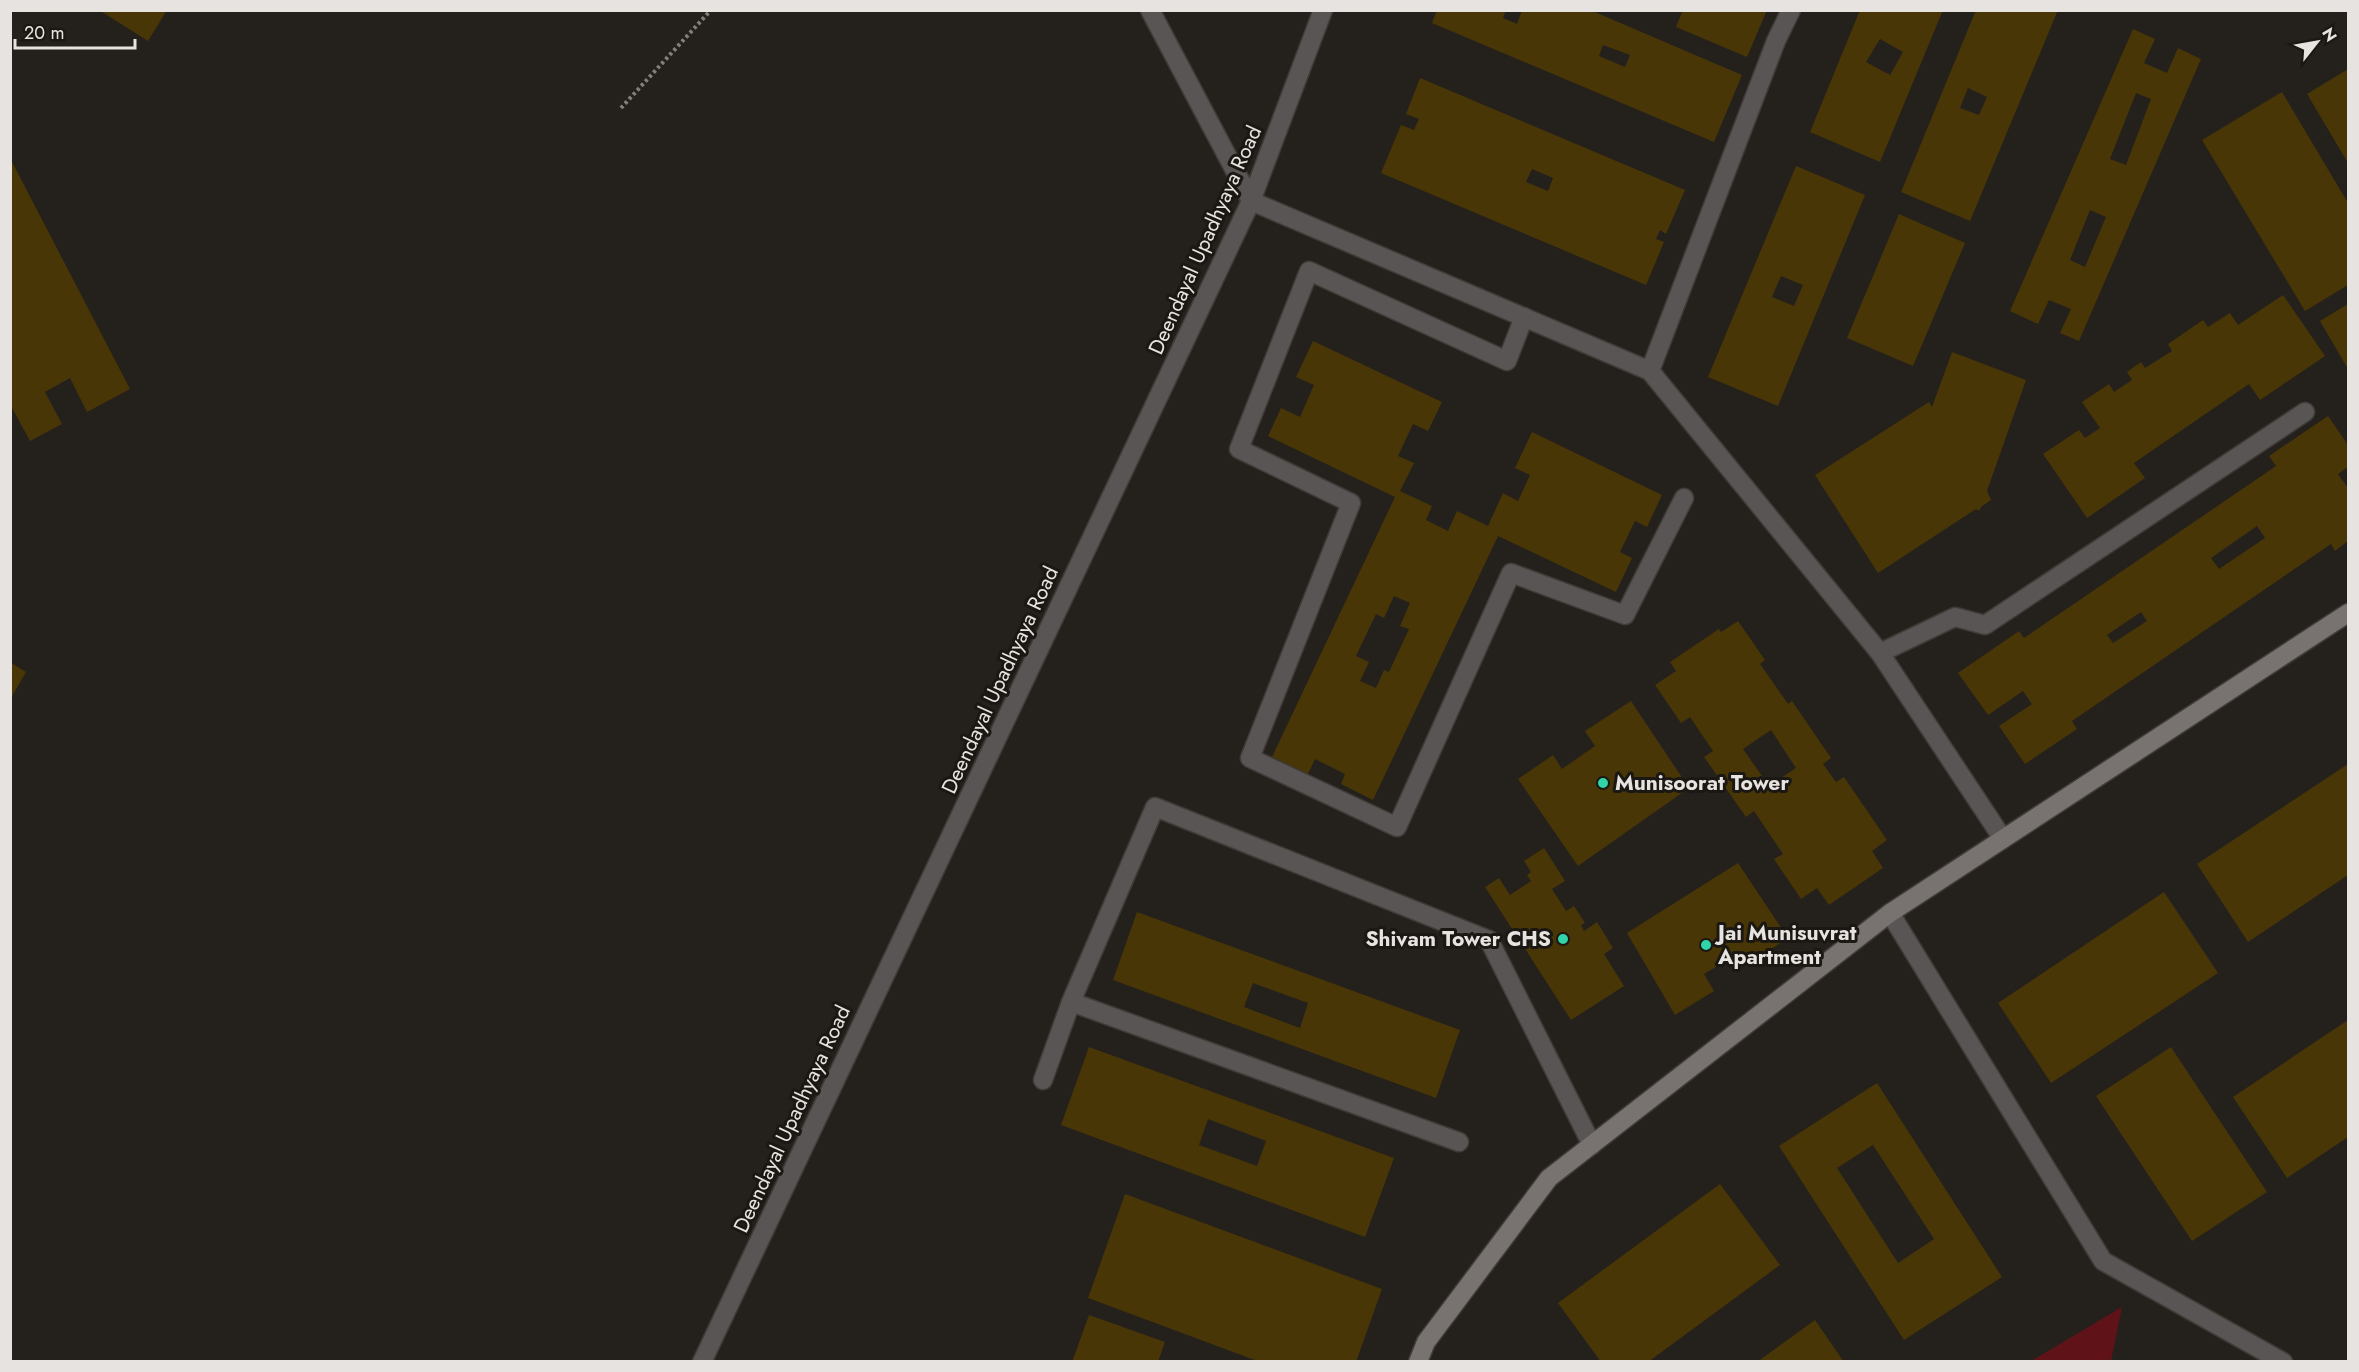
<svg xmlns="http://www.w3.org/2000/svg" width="2359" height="1372" viewBox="0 0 2359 1372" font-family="Jost,sans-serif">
	<rect width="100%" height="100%" fill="#24201c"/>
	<!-- green -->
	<path fill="#5f1319" d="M2122,1307l-11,54h-80z"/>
	<!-- building -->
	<path fill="#493606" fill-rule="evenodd" d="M99,10h68l-19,31z
		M1437,10h69l-3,8 14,6 5,-14h68l152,65 -28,67 -282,-119zM1603,45l27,10 -5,12 -26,-11z
		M1683,10h84l-20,47 -71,-30z
		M1860,10h83l-63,152 -70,-30zM1880,39l23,13 -13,23 -24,-13z
		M1976,10h82l-88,211 -69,-29zM1968,88l19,9 -8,18 -19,-7z
		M2133,29l22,10 -11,24 23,10 11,-25 23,11 -122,282 -19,-8 11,-24 -22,-9 -11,24 -28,-13zM2136,93l15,6 -25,66 -16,-6zM2090,210l16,7 -21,50 -15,-7z
		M2348,69v94l-41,-69z
		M1420,78l265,112 -19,44 -6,-4 -4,9 8,3 -18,43 -265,-112 20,-48 13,5 5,-11 -13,-5zM1532,169l21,9 -5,13 -22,-9z
		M2282,92l66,111v82l-43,26 -103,-171z
		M10,158l120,231 -43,23 -17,-34 -25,14 17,32 -32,17 -20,-37z
		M1796,166l69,29 -87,211 -70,-29zM1781,276l22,9 -9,21 -22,-9z
		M1899,214l66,29 -52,123 -66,-28z
		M2283,295l42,61 -65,44 -11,-16 -115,79 11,15 -58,40 -44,-64 36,-24 6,8 15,-10 -18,-26 27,-18 5,8 18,-12 -5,-8 14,-10 4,6 27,-17 -4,-7 35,-24 5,7 22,-14 8,12z
		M2348,304v65l-28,-48z
		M1313,341l129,61 -14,29 -15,-7 -15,32 16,7 -14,28 32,15 -6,14 22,11 9,-20 31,15 15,-33 15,8 12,-26 -15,-7 17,-36 130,63 -15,32 -12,-6 -15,31 12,6 -16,34 -118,-56 -125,264 -32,-16 4,-10 -30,-15 -7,15 -36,-17 123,-260 -127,-61 13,-28 19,9 14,-32 -18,-8zM1394,596l16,7 -10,23 9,3 -20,43 -5,-2 -8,18 -16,-7 9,-19 -13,-6 20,-42 8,4z
		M1952,352l74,28 -39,111 4,9 -10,7 -2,4 -3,-2 -98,64 -63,-98 114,-73 3,5z
		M2328,416l20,29v22l-10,7 10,14v53l-13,10 -4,-7 -259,177 5,8 -52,35 -26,-38 33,-22 -9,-13 -35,24 -30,-42 61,-42 5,7 252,-172 -7,-10zM2257,526l8,12 -46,31 -8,-11zM2141,612l6,9 -34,22 -6,-8z
		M1738,621l27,39 -5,4 28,40 4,-3 39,57 -8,6 13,18 8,-5 43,63 -15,11 11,17 -54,37 -12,-17 -16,11 -27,-40 9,-5 -29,-43 -8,6 -42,-60 9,-6 -23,-34 -9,6 -26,-38 21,-14 -6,-9 49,-33 2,3zM1771,730l25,38 -27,18 -26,-37z
		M10,662l16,10 -16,28z
		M1631,701l58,87 -111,78 -60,-87 35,-24 9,14 33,-23 -10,-15z
		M2348,764v111l-100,67 -51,-78z
		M1544,848l21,33 -13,8 14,22 8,-5 11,17 -4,2 3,6 13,-9 16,26 -9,6 20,32 -53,34 -86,-133 14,-9 11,17 21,-14 -4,-6 4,-3 -7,-11z
		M1738,863l50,75 -39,26 -7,-13 -38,23 10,17 -39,24 -48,-82z
		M2164,892l54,81 -167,110 -53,-80z
		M1137,912l323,118 -24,68 -323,-118zM1253,983l55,20 -8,25 -56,-21z
		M2348,1020v117l-61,41 -54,-81z
		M1089,1047l305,111 -29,79 -304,-112zM1208,1119l58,22 -9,25 -58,-21z
		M2171,1047l96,145 -75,49 -96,-145z
		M1877,1083l125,194 -98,63 -125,-194zM1873,1145l61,94 -36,24 -61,-95z
		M1720,1184l60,81 -132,97h-47l-43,-59z
		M1125,1194l257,95 -26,73h-96l-172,-64z
		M1089,1315l76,27 -7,20h-86z
		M1815,1320l29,42h-87z"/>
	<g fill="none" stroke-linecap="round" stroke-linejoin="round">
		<!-- lane casing -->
		<g stroke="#3f3b37" stroke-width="21">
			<path id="lane" d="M1524,317l-17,44 -198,-90 -70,178 112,54 -101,255 147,69 114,-254 114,42 59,-117
				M1880,653l75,-36 30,8 320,-213
				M1071,1002l388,140
				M1043,1080l28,-78 84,-195 334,133 103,205"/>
		</g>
		<!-- street casing -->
		<g stroke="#3f3b37" stroke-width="21">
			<path id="street" d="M1150,10l101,191 399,170 230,282 123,186
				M1650,371l126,-330 15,-31
				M1890,913l213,348 180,101
				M702,1362l549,-1161 72,-191"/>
		</g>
		<!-- secondary casing -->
		<g stroke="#3f3b37" stroke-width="21">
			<path id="secondary" d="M1418,1362l8,-20 123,-164 341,-265 458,-300"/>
		</g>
		<!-- path -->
		<path stroke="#83807c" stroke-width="4" stroke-dasharray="3 3" stroke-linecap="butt" d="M621,108l90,-98"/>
		<!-- lane -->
		<use href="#lane" stroke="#585554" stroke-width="18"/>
		<!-- street -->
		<use href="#street" stroke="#585554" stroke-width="18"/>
		<!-- secondary -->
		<use href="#secondary" stroke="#787371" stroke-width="18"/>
	</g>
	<!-- markers -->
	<g fill="#31d4a9" stroke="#1b1713" stroke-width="2">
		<circle cx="1603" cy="783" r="6"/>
		<circle cx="1563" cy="939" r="6"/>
		<circle cx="1706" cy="945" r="6"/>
	</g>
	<g text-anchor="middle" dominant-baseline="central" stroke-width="6" stroke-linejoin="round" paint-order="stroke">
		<!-- street labels -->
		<g font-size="21" fill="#e6e3e0" stroke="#1b1713">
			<text transform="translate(1205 240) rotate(-66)">Deendayal Upadhyaya Road</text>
			<text transform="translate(1000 680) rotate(-65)">Deendayal Upadhyaya Road</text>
			<text transform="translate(792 1119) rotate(-65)">Deendayal Upadhyaya Road</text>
		</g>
		<!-- poi labels -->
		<g font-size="21" font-weight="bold" fill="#e6e3e0" stroke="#1b1713" text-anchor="start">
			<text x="1615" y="783">Munisoorat Tower</text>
			<text x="1718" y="933">Jai Munisuvrat<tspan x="1718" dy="24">Apartment</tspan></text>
			<text x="1551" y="939" text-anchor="end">Shivam Tower CHS</text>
		</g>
	</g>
	<!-- border -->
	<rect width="2359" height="1372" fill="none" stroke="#e6e3e0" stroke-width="24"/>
	<!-- north arrow -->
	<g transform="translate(2317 42) rotate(59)" stroke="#1b1713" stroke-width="4.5" paint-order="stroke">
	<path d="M0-4.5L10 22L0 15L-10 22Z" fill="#e6e3e0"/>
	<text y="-9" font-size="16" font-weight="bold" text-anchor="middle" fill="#e6e3e0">N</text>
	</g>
	<!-- scale -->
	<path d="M15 39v9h120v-9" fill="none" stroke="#e6e3e0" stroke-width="3"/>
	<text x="24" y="39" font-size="18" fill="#e6e3e0" stroke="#1b1713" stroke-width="4.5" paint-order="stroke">20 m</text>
</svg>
